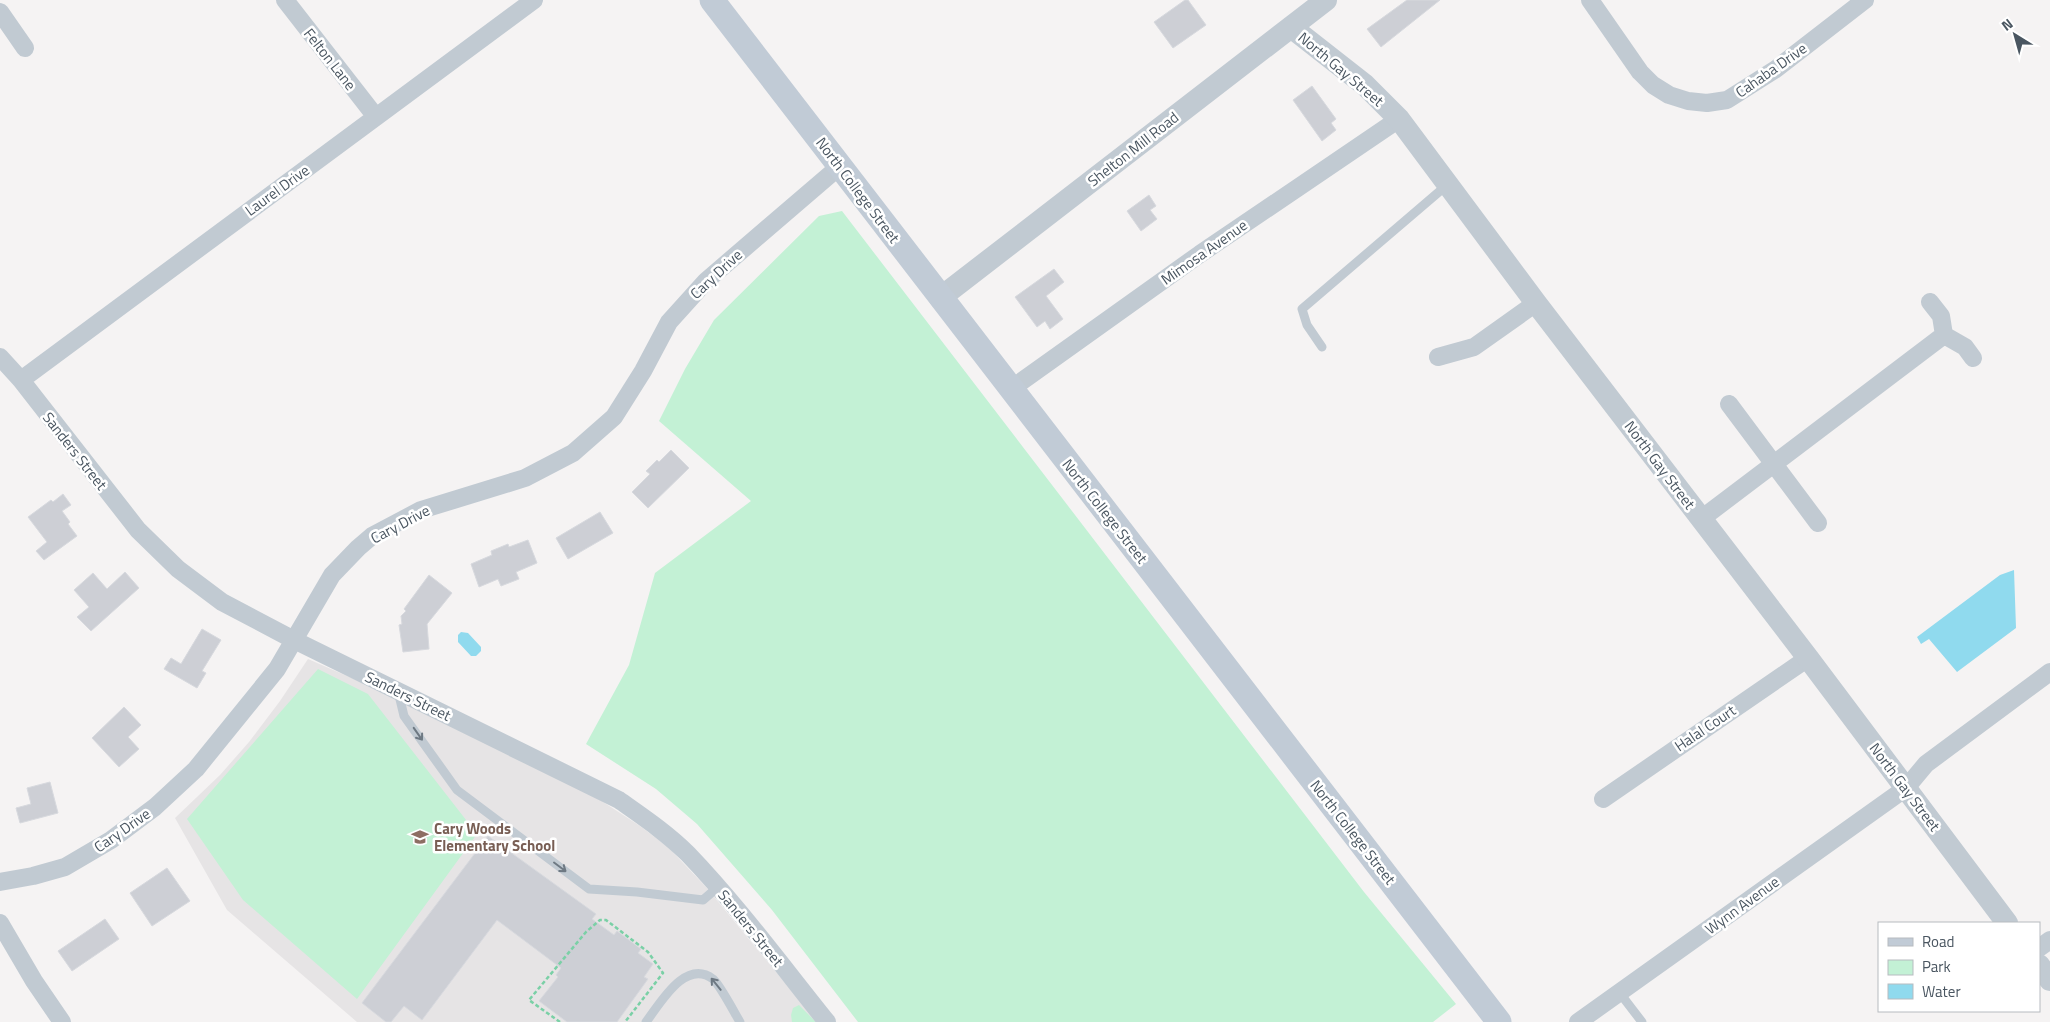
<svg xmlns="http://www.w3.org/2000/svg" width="2050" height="1022" viewBox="0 0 2050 1022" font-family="'Titillium Web',sans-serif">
	<rect width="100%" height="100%" fill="#f5f3f3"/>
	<!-- education -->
	<path fill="#e6e4e5" d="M308,659l101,44 185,93 46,30 28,21 38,40 111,135h-460l-130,-112 -52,-92 45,-43 29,-33 31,-41z"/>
	<!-- green -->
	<path fill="#c3f1d5" d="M842,211l522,681 92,112 -23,18h-575l-86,-112 -75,-86 -41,-35 -70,-45 43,-79 26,-92 96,-72 -92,-80 26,-52 29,-49 105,-104z
		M318,669l50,25 109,140 -120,165 -114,-99 -56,-81z
		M799,1005l17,17h-24l-1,-7 2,-7z"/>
	<!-- water -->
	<path fill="#90daee" d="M2014,570l2,58 -59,44 -28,-33 -8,5 -4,-7 83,-62z
		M461,632l7,1 13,14v4l-5,5h-5l-13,-14v-7z"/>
	<!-- building -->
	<path fill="#cdcfd5" stroke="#d7d9de" d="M1185,0h3l18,25 -33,23 -19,-26z
		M1407,0h33l-59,47 -14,-18z
		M1312,86l24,33 -5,4 5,7 -14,11 -29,-41z
		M1149,195l7,11 -6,4 7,9 -16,12 -14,-20z
		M1054,269l10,13 -18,14 17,23 -13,10 -5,-8 -8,6 -22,-30z
		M671,450l18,18 -41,40 -16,-16 18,-18 -4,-3 11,-11 2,2z
		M63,494l8,11 -9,6 8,11 -2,2 9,12 -33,24 -8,-9 11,-9 -19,-25 23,-17 2,2z
		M600,512l13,21 -45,26 -12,-21z
		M528,540l9,23 -21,9 3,7 -18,7 -3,-7 -19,8 -8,-23 21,-9 -1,-4 17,-7 1,3z
		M125,572l14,16 -48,43 -14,-14 12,-10 -15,-17 19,-17 14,16z
		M429,575l23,18 -25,31 2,25 -26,3 -4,-27 3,-1 -1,-8 5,-5 -2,-2z
		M202,629l19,11 -19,31 4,2 -9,15 -33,-19 7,-11 10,6z
		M124,707l17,18 -13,12 11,12 -20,18 -27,-29z
		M50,782l8,31 -38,10 -4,-15 15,-4 -4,-16z
		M488,836l108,78 -4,5 22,16 3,-4 24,18 -3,4 15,11 -9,13 4,2 -31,43h-50l-28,-21 19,-24 -2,-2 5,-7 -64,-48 -75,100 -18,-14 -13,16h-5l-24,-19z
		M167,868l23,33 -38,25 -22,-33z
		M105,919l14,20 -47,32 -14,-20z"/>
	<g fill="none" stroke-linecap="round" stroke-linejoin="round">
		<!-- path -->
		<path stroke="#7ad0a6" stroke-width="2.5" stroke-dasharray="4 2.5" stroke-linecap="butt" d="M560,1022l-31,-22 57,-68 14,-12h6l42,32 15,21 -38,49"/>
		<!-- service -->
		<path stroke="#c1cad2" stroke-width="9" d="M1322,347l-15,-22 -5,-16 145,-124
			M398,691l6,25 53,74 132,99 48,3 66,8 15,-13
			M1619,992l23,30
			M646,1022c14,-18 39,-64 67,-43 7,6 21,33 27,43"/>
		<!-- minor -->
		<path stroke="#c1cad2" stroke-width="18" d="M285,0l91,117
			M1590,0l50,72 13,13 16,10 19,6 19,2 20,-3 49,-31 89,-69
			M0,12l25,36
			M1930,302l11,14 3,19 21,12 8,11
			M0,357l21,23 117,150 40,39 44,33 72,38 325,160c24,17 48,33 69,54 49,51 94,112 139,168
			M1438,357l36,-10 62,-44
			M21,380l513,-380
			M1011,389l189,-135 199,-135
			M1729,404l89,119
			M1701,519l243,-184
			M1603,799l205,-141
			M0,882l33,-6 32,-9 46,-27 44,-33 41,-38 81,-100 55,-94 26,-27 14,-12 49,-26 104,-32 48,-25 41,-36 29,-46 26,-49 37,-41 134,-115
			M0,923l34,58 28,41
			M2039,948l11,-8
			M1578,1022l328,-234 20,-24 124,-92"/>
		<!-- tertiary -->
		<path stroke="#c1cad2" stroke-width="22" d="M1291,27l74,58 34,34 137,184 272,355 199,265
			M940,298l386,-298
			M2039,965l11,15"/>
		<!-- secondary -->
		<path stroke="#c1cbd6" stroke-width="25" d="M712,0l787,1022"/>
	</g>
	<!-- one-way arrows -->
	<defs><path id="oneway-shaft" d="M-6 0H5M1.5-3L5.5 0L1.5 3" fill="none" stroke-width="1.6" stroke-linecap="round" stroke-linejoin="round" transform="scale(1.25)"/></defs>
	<g stroke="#6e7983">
		<use href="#oneway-shaft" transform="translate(418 734) rotate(55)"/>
		<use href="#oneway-shaft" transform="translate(560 867) rotate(37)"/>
		<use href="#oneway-shaft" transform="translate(716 984) rotate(-129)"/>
	</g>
	<!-- icons -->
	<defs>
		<g id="school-bare" transform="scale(1.35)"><path d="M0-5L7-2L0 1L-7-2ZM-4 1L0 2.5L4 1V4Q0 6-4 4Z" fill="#8d6e63" stroke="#fff" stroke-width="2.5" paint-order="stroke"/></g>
	</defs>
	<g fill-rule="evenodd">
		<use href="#school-bare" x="420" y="837"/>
	</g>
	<g text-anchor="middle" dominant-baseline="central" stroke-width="5" stroke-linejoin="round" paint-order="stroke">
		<!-- street labels -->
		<g font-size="15" fill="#4a5661" stroke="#fff">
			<text transform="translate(330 59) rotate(52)">Felton Lane</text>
			<text transform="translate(1341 69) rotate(40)">North Gay Street</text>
			<text transform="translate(1771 70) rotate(-35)">Cahaba Drive</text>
			<text transform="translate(1133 149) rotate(-38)">Shelton Mill Road</text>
			<text transform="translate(277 190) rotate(-36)">Laurel Drive</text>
			<text transform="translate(858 190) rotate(53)">North College Street</text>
			<text transform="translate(1204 252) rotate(-35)">Mimosa Avenue</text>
			<text transform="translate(716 274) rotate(-43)">Cary Drive</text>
			<text transform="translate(75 451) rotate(52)">Sanders Street</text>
			<text transform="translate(1660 465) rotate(53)">North Gay Street</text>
			<text transform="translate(1105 511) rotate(52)">North College Street</text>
			<text transform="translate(400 524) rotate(-28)">Cary Drive</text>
			<text transform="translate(408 696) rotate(26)">Sanders Street</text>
			<text transform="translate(1705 728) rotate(-34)">Halal Court</text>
			<text transform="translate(1905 787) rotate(53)">North Gay Street</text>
			<text transform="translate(122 830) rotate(-35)">Cary Drive</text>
			<text transform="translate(1353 832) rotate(52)">North College Street</text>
			<text transform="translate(1742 905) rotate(-36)">Wynn Avenue</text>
			<text transform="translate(751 928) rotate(51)">Sanders Street</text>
		</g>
		<!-- education labels -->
		<g font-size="15" font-weight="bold" fill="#785e54" stroke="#fff" text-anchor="start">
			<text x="434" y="828">Cary Woods<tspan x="434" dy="17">Elementary School</tspan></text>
		</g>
	</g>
	<!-- legend -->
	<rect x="1878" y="922" width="162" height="90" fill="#ffffff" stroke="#b7bbc0"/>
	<rect x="1888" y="938" width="25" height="8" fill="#c1cbd6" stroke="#b7bbc0"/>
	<text x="1922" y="947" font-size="15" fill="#4a5661">Road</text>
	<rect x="1888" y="960" width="25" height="15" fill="#c3f1d5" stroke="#b7bbc0"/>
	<text x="1922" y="972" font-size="15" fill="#4a5661">Park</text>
	<rect x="1888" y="984" width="25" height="15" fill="#90daee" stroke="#b7bbc0"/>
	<text x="1922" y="997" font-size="15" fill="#4a5661">Water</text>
	<!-- north arrow -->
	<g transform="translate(2015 35) rotate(323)" stroke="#ffffff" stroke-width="4" paint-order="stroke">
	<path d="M0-4L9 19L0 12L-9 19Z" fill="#4a5661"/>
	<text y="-8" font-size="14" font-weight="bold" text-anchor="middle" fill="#4a5661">N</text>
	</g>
</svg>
